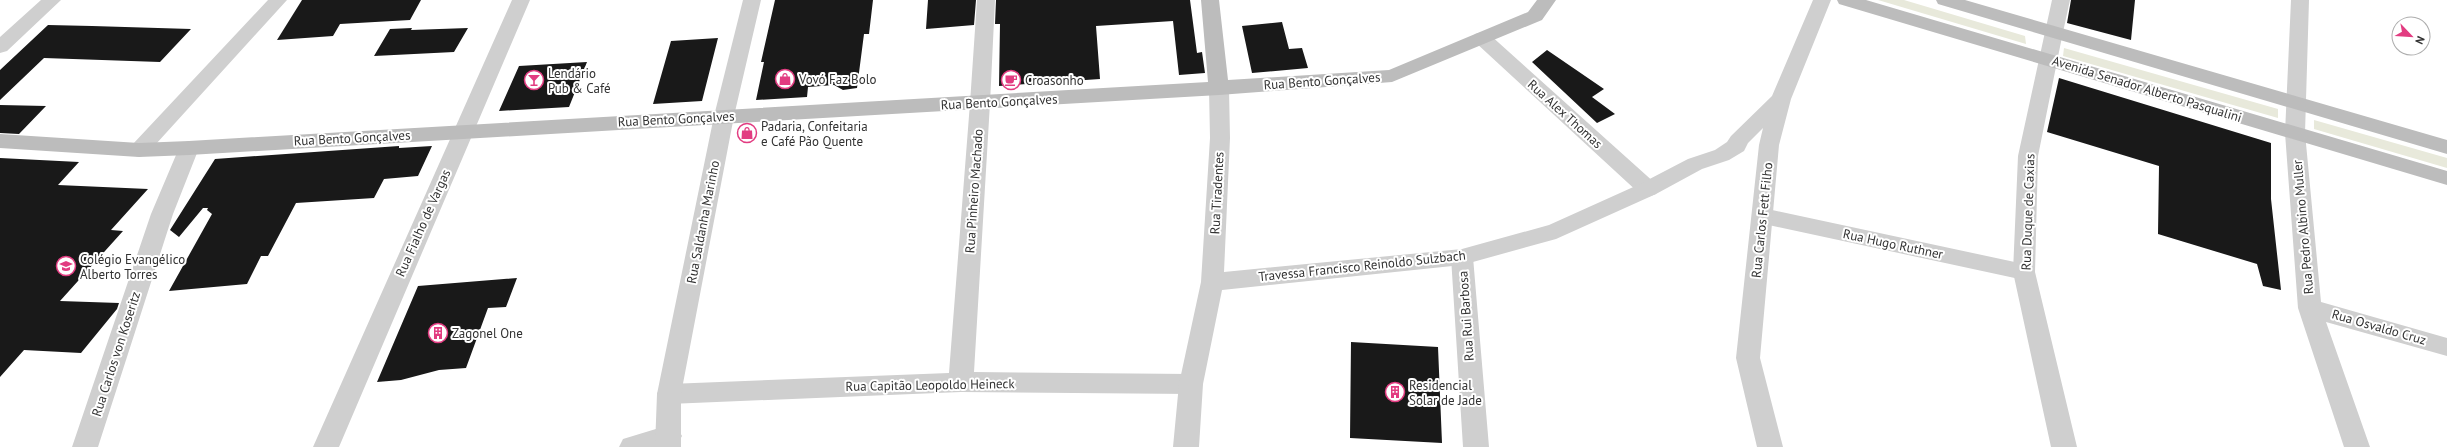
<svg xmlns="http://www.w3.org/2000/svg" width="2447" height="447" viewBox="0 0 2447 447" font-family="'PT Sans',sans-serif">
	<rect width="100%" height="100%" fill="#fff"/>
	<!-- green -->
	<path fill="#e8e9db" d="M1878,0h26l121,36 1,8z
		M2064,48l214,61v9l-215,-62z
		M2314,120l133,38v10l-133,-39z"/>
	<!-- building -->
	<path fill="#191919" d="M302,0h119l-11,20 -70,4 -7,12 -56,4z
		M775,0h98l-4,34h-5l-7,54 -14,2 -9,-5 -26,2 -1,10 -51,3 8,-38h-3z
		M928,0h48l-2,25 -48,4z
		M996,0h194l7,53 5,-1 3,21 -26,2 -6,-54 -77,5 4,53 -101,7 1,-62h-5z
		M2071,0h64l-4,40 -64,-17z
		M1282,22l7,27 13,-1 6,20 -56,5 -10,-47z
		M48,25l44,1 99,3 -31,33 -116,-4 -44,42v-30z
		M412,28l-1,2 57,-2 -14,24 -80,4 16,-27z
		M718,38l-16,63 -49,3 18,-63z
		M1547,50l57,39 -12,8 23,17 -18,9 -65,-61z
		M587,62l-18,45 -70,4 20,-45z
		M2059,78l212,65v56l10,91 -18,-4 -6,-22 -99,-30 1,-68 -112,-34z
		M0,105l46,1 -27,28 -19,-1z
		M399,146v2l33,-2 -14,30 -34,3 -10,19 -78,5 -28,53h-7l-14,28 -78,7 43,-77 -5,-4 1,-2h-5l-24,29 -9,-7 45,-71z
		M0,158l79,4 -21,23 90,4 -37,41 12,1 -63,70 59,2 -2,6 -36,44 -57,-3 -24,27z
		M517,278l-11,29 -18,1 -22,60 -27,2 -38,10 -24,2 41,-96z
		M1351,342l87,5 4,96 -92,-5z"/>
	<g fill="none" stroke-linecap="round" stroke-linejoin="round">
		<!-- minor -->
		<path fill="#cfcfcf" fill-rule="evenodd" d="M512,0h18l-191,447h-26z
			M2052,0h18l-7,32 -2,4 -7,2 -7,-2 -2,-4z
			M1482,32l7,2 167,150 3,5 -3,5 -8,3 -8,-3 -165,-152 -3,-4 3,-4z
			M980,96l7,2 3,5 -16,269 217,2 9,3 3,7 -3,7 -9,3 -230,-2 -292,12 -9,-3 -3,-7 3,-7 9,-3 280,-11 21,-270 3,-5z
			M2295,126l7,2 3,5 16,169 126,36v18l-121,-34 44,125h-26l-46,-139 -13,-175 3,-5z
			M189,141l7,2 3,5 -26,66 -75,233h-26l79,-233 28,-66 3,-5z
			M1763,208l261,56 8,2 3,6 -3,6 -8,2 -269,-58 -3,-6 3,-6z
			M1462,249l8,2 3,6 16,190h-26l-12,-190 3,-6z
			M669,425l9,4 4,7 -4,7 -11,4h-48l4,-8z"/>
		<!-- tertiary -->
		<path fill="#cfcfcf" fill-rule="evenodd" d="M41,0h20l-54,51 -7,2v-16z
			M268,0h19l-141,155 -7,2 -7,-2 -3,-5 3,-5z
			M743,0h18l-27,116 -53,278v53h-26l2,-53 57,-278z
			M977,0h18l-5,103 -3,5 -7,2 -7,-2 -3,-5z
			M1813,0h18l-40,99 -12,46 -19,213 23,89h-26l-21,-89 23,-213 4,-17 -15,15 -4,8 -15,9 -27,9 -46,25 -100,45 -94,26 -240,25 -19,94 -4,63h-26l6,-63 22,-102 9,-144 -1,-49 3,-5 7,-1 7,1 3,5 1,49 -6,134 238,-23 87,-24 91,-41 48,-25 27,-9 12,-8 4,-6 41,-40z
			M2291,0h18l-4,133 -3,5 -7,2 -7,-2 -3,-5z
			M2054,26l7,2 2,4 -25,124 -3,116 42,175h-26l-38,-175 5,-116 27,-124 2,-4z"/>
		<!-- secondary -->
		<path fill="#bcbcbc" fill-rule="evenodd" d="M1201,0h18l9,80 161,-10 139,-58 9,-12h19l-14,20 -150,62 -173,13 -1030,60 -50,2 -139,-9v-14l139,9 50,-2 1019,-59z
			M1837,0h29l581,171v14l-608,-181z
			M1936,0h29l482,140v14l-509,-150z"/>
	</g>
	<!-- icons -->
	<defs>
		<g id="shop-ring" transform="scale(1)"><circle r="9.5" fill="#fff" stroke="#e23c81" stroke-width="1.5"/><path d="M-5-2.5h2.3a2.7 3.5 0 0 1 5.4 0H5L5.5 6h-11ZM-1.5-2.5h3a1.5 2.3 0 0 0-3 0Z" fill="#e23c81"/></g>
		<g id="bar-ring" transform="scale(1)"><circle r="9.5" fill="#fff" stroke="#e23c81" stroke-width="1.5"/><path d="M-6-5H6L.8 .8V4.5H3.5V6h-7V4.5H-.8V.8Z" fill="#e23c81"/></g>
		<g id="cafe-ring" transform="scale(1)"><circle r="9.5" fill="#fff" stroke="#e23c81" stroke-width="1.5"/><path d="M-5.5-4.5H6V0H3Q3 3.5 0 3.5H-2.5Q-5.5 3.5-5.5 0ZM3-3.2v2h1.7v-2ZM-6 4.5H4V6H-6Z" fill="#e23c81"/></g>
		<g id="school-ring" transform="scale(1)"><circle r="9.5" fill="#fff" stroke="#e23c81" stroke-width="1.5"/><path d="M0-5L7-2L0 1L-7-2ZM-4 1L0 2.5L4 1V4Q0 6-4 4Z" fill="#e23c81"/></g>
		<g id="building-ring" transform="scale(1)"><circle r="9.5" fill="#fff" stroke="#e23c81" stroke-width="1.5"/><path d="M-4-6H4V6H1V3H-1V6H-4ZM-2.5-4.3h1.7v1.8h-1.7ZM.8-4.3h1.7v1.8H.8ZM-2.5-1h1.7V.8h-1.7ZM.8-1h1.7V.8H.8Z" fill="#e23c81"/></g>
	</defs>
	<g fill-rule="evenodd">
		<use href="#shop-ring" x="785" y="79"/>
		<use href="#bar-ring" x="534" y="80"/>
		<use href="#cafe-ring" x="1011" y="80"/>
		<use href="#shop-ring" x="747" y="133"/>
		<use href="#school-ring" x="66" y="266"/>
		<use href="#building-ring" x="438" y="333"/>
		<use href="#building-ring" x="1395" y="392"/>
	</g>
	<g text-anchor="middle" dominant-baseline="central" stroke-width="4" stroke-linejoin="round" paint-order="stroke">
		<!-- poi labels -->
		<g font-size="13" fill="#323232" stroke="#fff" text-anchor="start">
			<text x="548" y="73">Lendário<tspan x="548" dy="15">Pub &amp; Café</tspan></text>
			<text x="799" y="79">Vovó Faz Bolo</text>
			<text x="1025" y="80">Croasonho</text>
			<text x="761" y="126">Padaria, Confeitaria<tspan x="761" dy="15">e Café Pão Quente</tspan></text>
			<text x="80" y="259">Colégio Evangélico<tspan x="80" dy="15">Alberto Torres</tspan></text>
			<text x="452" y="333">Zagonel One</text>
			<text x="1409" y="385">Residencial<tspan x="1409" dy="15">Solar de Jade</tspan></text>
		</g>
		<!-- street labels -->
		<g font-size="13" fill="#323232" stroke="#fff">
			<text transform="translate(1322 81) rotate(-4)">Rua Bento Gonçalves</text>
			<text transform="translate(2147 89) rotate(17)">Avenida Senador Alberto Pasqualini</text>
			<text transform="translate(999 102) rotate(-3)">Rua Bento Gonçalves</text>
			<text transform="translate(1565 114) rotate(42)">Rua Alex Thomas</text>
			<text transform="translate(676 119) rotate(-3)">Rua Bento Gonçalves</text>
			<text transform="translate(352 138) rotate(-3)">Rua Bento Gonçalves</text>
			<text transform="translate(974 191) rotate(-86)">Rua Pinheiro Machado</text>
			<text transform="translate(1217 193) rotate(-87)">Rua Tiradentes</text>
			<text transform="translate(2028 212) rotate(-88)">Rua Duque de Caxias</text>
			<text transform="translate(1762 220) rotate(-84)">Rua Carlos Fett Filho</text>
			<text transform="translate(703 222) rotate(-79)">Rua Saldanha Marinho</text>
			<text transform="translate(423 223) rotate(-66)">Rua Fialho de Vargas</text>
			<text transform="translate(2303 227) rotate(-95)">Rua Pedro Albino Muller</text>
			<text transform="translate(1893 244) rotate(12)">Rua Hugo Ruthner</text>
			<text transform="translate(1362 266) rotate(-6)">Travessa Francisco Reinoldo Sulzbach</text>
			<text transform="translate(1466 316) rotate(-94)">Rua Rui Barbosa</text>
			<text transform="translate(2379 327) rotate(16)">Rua Osvaldo Cruz</text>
			<text transform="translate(116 354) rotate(-72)">Rua Carlos von Koseritz</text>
			<text transform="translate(930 385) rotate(-1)">Rua Capitão Leopoldo Heineck</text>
		</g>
	</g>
	<!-- north arrow -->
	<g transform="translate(2411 36) rotate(115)"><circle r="19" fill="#ffffff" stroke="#adadad"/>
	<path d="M0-3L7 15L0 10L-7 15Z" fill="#e23c81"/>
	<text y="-6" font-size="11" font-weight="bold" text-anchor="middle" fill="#323232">N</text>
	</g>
</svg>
